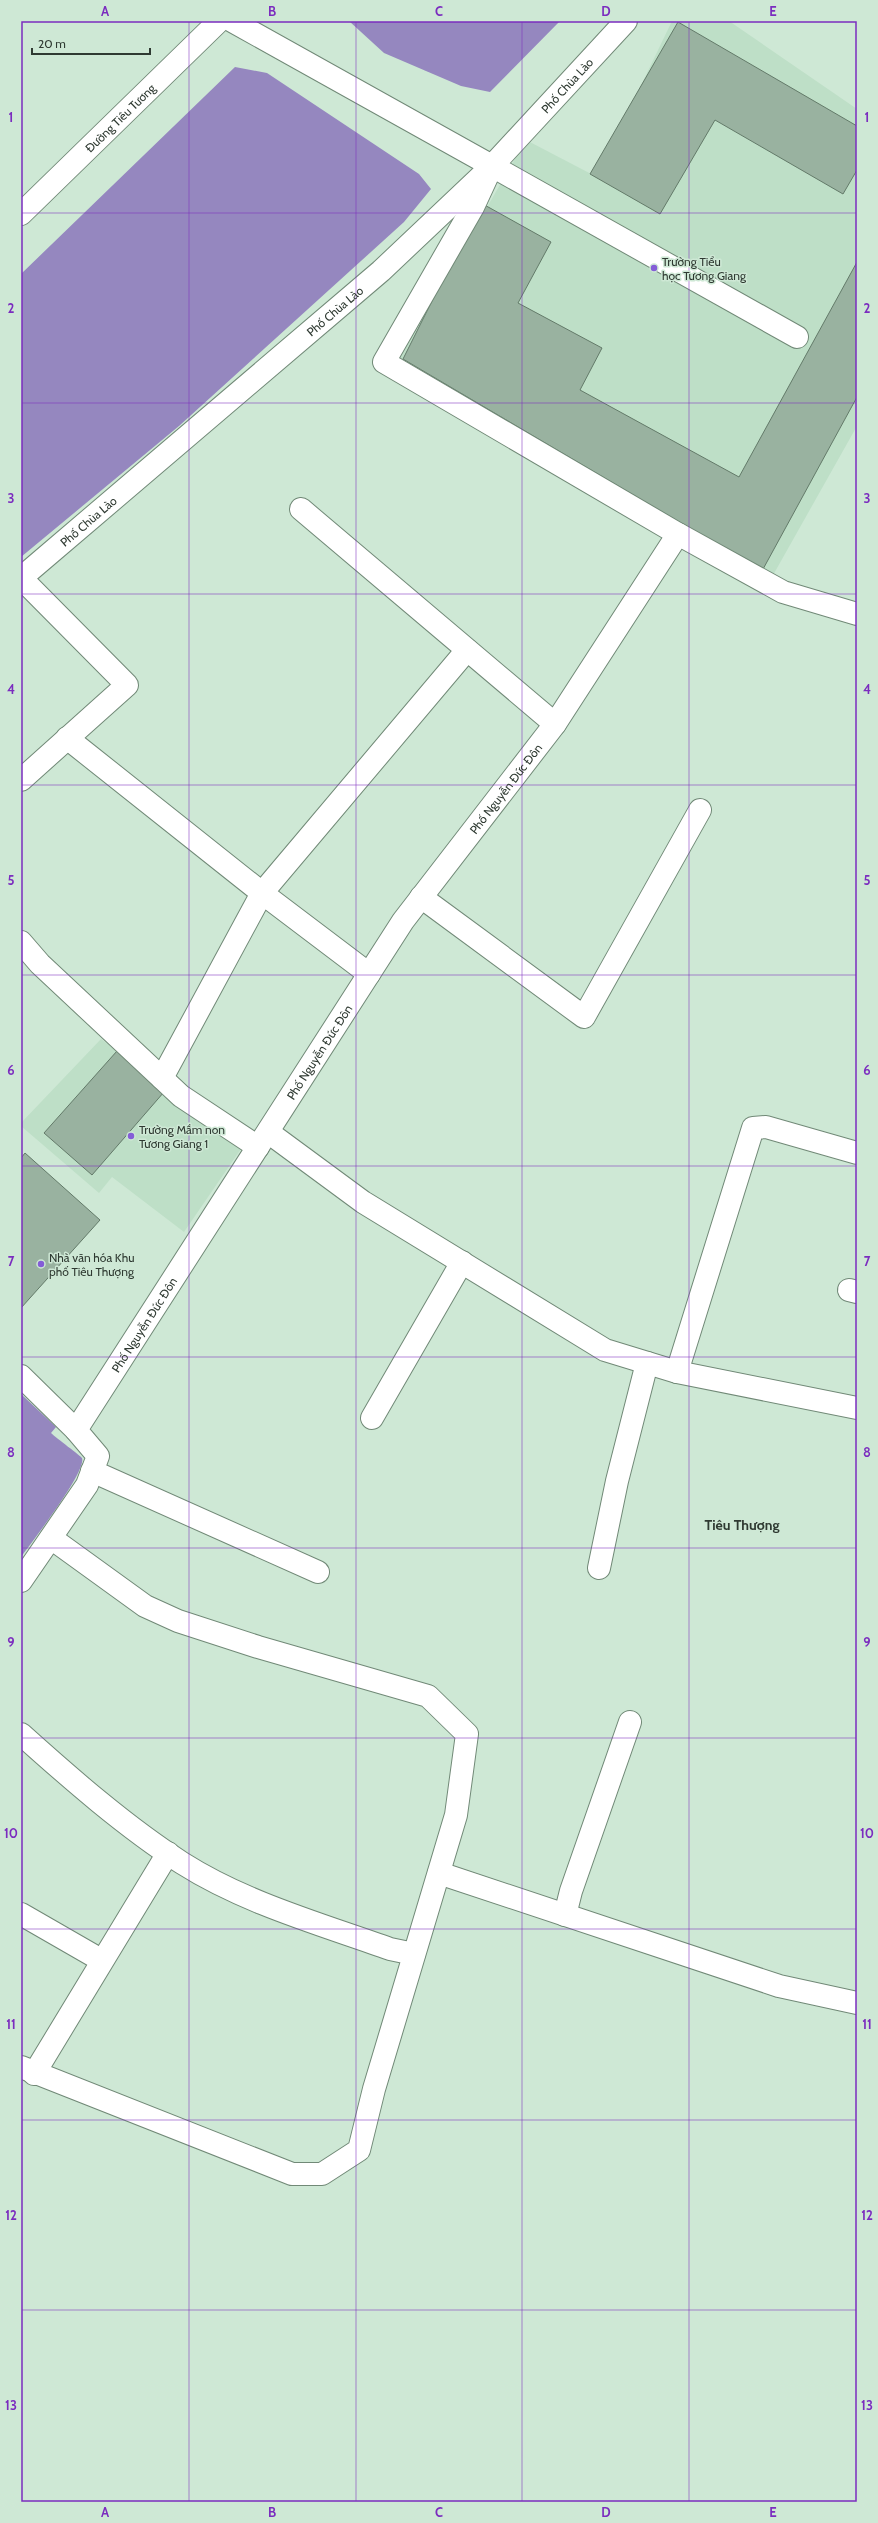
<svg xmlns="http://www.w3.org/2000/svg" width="878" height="2523" viewBox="0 0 878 2523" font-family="Cabin,sans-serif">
	<rect width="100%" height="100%" fill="#cee8d5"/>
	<!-- built -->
	<path fill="#bedfc7" d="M672,21h57l128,88v317l-85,151 -373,-218 127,-219 71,37z
		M101,1039l142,107 -59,86 -72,-55 -13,16 -78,-67v-3z"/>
	<!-- water -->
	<path fill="#9587bf" d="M349,21h211l-70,71 -29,-6 -77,-33z
		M235,67l32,6 152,101 12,15 -27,33 -225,204 -158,131v-283z
		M21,1394l35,33 -5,6c5,5 30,23 31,25 5,13 -51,85 -61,99z"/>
	<!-- building -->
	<path fill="#99b2a0" stroke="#637a69" d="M678,22l179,104v44l-14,24 -128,-74 -55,94 -70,-40z
		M481,203l70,39 -33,61 84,45 -22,42 159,87 118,-215v135l-95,174 -359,-212z
		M117,1051l47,41 -72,83 -48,-42z
		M25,1153l75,67 -79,88v-150z"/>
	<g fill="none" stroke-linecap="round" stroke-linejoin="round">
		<!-- minor casing -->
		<g stroke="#718977" stroke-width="24">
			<g id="minor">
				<path d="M232,21l260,145 -19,41 -89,155 294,172 105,58 74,22"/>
				<path d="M492,166l305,171"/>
				<path id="s1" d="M21,214l198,-193"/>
				<path d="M301,509l254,215"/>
				<path id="s2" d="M21,578l360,-307 111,-105 134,-145"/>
				<path d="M67,738l195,155 107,81"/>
				<path d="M21,780l106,-95 -106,-107"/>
				<path d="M421,897l163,120 116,-207"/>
				<path d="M21,942l19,22 141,132 77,51"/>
				<path d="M162,1078l100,-185 205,-243"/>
				<path d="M268,1132l95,70 242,148 72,22 180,36"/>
				<path d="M849,1290l8,2"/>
				<path d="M677,1372l76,-244 13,-1 91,26"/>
				<path d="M21,1376l55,54"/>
				<path d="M372,1418l90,-156"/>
				<path d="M92,1471l226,101"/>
				<path d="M599,1568l18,-87 30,-118"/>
				<path id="s3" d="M21,1581l66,-96 11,-29 -22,-26 327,-509 152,-197 123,-190"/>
				<path d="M21,1734c50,45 105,93 161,129 63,40 138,61 208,86l24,5"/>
				<path d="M439,1873l340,113 78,17"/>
				<path d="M21,1914l80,46"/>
				<path d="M565,1915l6,-24 59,-169"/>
				<path d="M21,2067l271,107h30l37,-24 15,-61 82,-274 11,-81 -39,-38 -170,-49 -80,-26 -33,-15 -94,-68"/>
				<path d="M34,2074l134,-221"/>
			</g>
		</g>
		<!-- minor -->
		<use href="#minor" stroke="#fff" stroke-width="22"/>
	</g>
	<!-- grid -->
	<path fill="none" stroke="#7b2cbf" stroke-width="1" stroke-opacity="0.55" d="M189,21v2481M356,21v2481M522,21v2481M689,21v2481M21,213h836M21,403h836M21,594h836M21,785h836M21,975h836M21,1166h836M21,1357h836M21,1548h836M21,1738h836M21,1929h836M21,2120h836M21,2310h836"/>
	<!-- markers -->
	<g fill="#845dd7" stroke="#cee8d5" stroke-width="1.5">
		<circle cx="654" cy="268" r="4"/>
		<circle cx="131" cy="1136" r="4"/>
		<circle cx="41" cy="1264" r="4"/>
	</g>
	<g text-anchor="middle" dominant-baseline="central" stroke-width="3" stroke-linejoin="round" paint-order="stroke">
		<!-- street labels -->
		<g font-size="12" fill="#2f3a32" stroke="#cee8d5">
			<text stroke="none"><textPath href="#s2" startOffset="736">Phố Chùa Lào</textPath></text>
			<text stroke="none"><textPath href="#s1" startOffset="138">Đường Tiêu Tương</textPath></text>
			<text stroke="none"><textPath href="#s2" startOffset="412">Phố Chùa Lào</textPath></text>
			<text stroke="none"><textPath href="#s2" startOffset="88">Phố Chùa Lào</textPath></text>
			<text stroke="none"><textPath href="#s3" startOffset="954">Phố Nguyễn Đức Đôn</textPath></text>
			<text stroke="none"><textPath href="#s3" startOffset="631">Phố Nguyễn Đức Đôn</textPath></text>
			<text stroke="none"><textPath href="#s3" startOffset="307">Phố Nguyễn Đức Đôn</textPath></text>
		</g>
		<!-- poi labels -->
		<g font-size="12" fill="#2f3a32" stroke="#cee8d5" text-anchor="start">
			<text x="662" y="261">Trường Tiểu<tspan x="662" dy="14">học Tương Giang</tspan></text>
			<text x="139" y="1129">Trường Mầm non<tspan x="139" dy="14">Tương Giang 1</tspan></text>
			<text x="49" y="1257">Nhà văn hóa Khu<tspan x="49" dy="14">phố Tiêu Thượng</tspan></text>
		</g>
		<!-- quarter labels -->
		<g font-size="14" font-weight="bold" fill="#2f3a32" stroke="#cee8d5">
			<text x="742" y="1525">Tiêu Thượng</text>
		</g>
	</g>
	<!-- border -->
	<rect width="878" height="2523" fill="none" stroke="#cee8d5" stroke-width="44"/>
	<!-- scale -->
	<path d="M32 48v6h118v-6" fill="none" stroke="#2f3a32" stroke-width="2"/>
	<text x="38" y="48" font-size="12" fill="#2f3a32" stroke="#cee8d5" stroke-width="3" paint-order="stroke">20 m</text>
	<rect x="22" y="22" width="834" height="2479" fill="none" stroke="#7b2cbf" stroke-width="1.5"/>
	<g font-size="13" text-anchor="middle" font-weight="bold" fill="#7b2cbf">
		<text x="105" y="16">A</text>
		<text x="272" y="16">B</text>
		<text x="439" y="16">C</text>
		<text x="606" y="16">D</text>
		<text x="773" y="16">E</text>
		<text x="11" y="122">1</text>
		<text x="867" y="122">1</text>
		<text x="11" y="313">2</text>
		<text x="867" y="313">2</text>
		<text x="11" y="503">3</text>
		<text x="867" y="503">3</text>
		<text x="11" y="694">4</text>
		<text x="867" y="694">4</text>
		<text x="11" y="885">5</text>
		<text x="867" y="885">5</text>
		<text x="11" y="1075">6</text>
		<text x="867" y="1075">6</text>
		<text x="11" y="1266">7</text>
		<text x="867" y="1266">7</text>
		<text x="11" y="1457">8</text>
		<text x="867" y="1457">8</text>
		<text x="11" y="1647">9</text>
		<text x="867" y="1647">9</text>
		<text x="11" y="1838">10</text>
		<text x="867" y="1838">10</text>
		<text x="11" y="2029">11</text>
		<text x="867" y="2029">11</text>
		<text x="11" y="2220">12</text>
		<text x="867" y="2220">12</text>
		<text x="11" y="2410">13</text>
		<text x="867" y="2410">13</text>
		<text x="105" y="2517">A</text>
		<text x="272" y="2517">B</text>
		<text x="439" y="2517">C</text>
		<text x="606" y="2517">D</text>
		<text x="773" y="2517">E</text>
	</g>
</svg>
